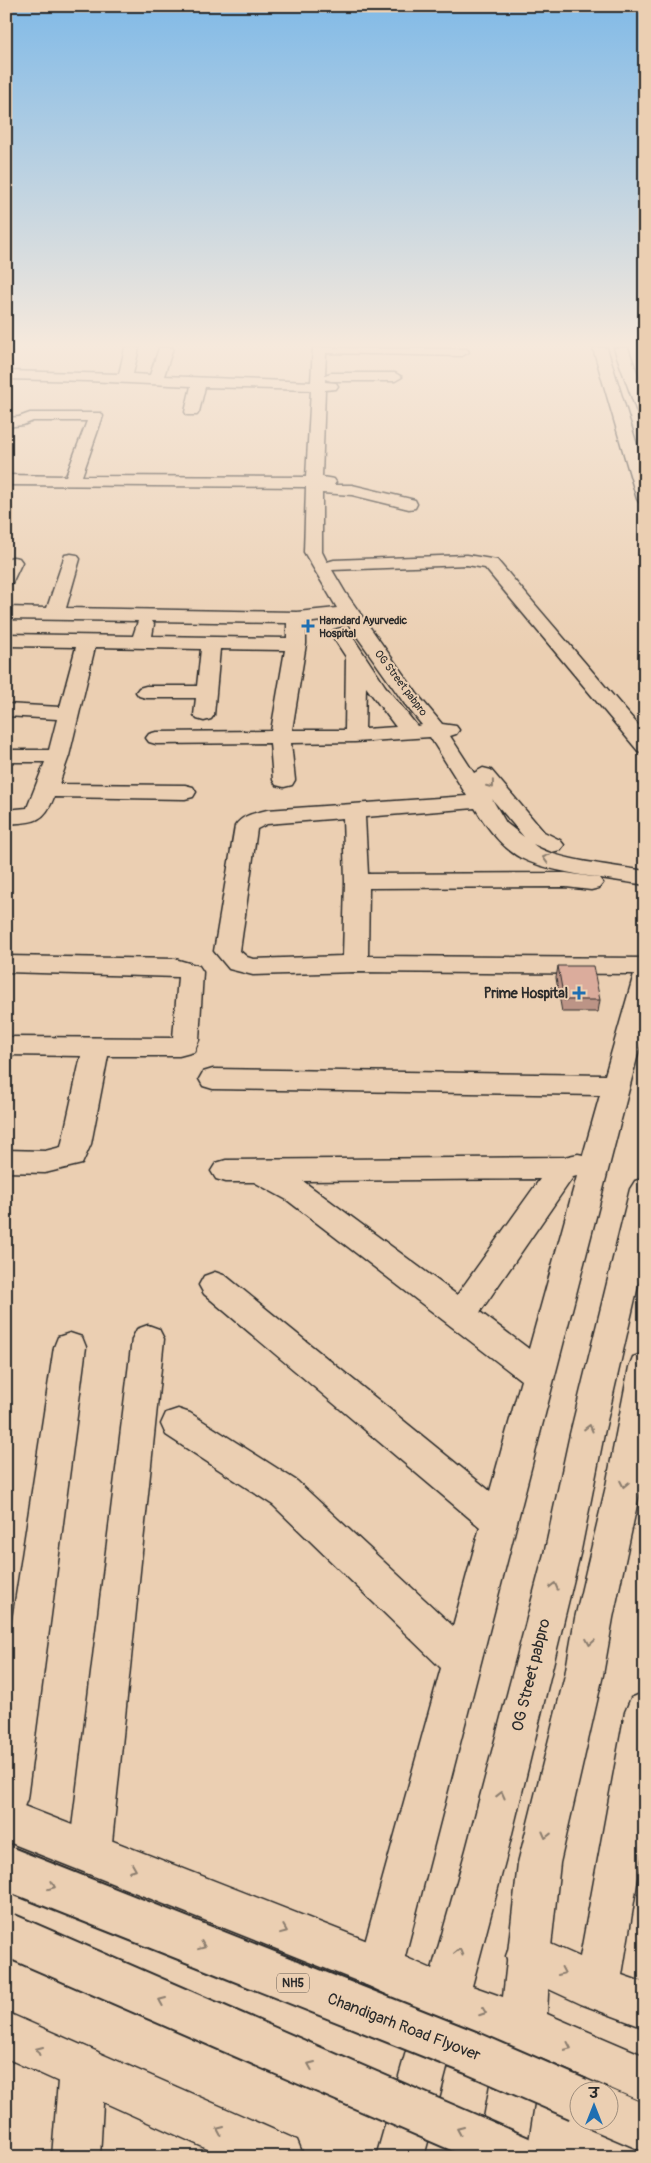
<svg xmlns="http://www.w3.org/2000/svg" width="651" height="2163" viewBox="0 0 651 2163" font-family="Pangolin,'Playpen Sans Deva',sans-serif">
	<rect width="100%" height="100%" fill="#ebcfb2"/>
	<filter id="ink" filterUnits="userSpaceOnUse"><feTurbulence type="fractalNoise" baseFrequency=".02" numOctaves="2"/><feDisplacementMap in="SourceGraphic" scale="10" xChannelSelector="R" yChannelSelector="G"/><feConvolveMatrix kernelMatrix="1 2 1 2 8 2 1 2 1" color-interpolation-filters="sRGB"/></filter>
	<g filter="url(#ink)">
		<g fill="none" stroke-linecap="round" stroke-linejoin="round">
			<!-- minor casing -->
			<g stroke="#2b2b2b" stroke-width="3">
				<path id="minor" d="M125,348h14l-6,26 17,1 9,-27h14l-9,28 147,6 2,-34 154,1 2,3 -7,4 -136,-3 -1,22 6,-2h64l7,4 -7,4h-64l-6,-2v3l11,1 2,3 -2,3 -11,1 -3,87 12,2 2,3 -2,3h18l63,15 2,4 -2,4 -6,1 -57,-14 -30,-2v59l5,10 7,-2 133,-5 30,5 148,173v20l-7,-2 -153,-183 -18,-3 -135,5 13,22 73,103 24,29 14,2 3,4 -3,4 -6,2 24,37 9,-5 8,2 53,62 16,8 4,5 -4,5 -8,2 -19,-8c18,16 85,22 112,27v14c-34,-6 -95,-12 -124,-27 -19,-10 -35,-32 -46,-50l-110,9 3,57 198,-1 33,5 4,5 -4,5 -8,2 -25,-3 -197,1 -1,68 277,2v69l-243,941 -6,16 -16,6 -16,-6 -6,-16 83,-300 -168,-163 -107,-70 -5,-11 5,-11 12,-4 12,4 107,68 156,145 27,-99 -276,-233 -5,-9 5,-9 11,-4 11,4 264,215 31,-111 -234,-180 -33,-18h-28l-10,-3 -5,-8 5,-8 10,-3 338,-3 14,-3 5,1 17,-60 -387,-6 -10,-3 -4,-7 4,-7 10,-3 392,6 29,-101 -279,-2 -102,3 -24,-6 -15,-18 21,-125c7,-11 20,-13 32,-16l200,-14 -37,-59 -75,5 -64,1 4,37 -3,5 -8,2 -8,-2 -3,-5 -3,-37 -114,1 -7,-2 -3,-4 3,-4 7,-2 115,-1 14,-81 -65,-1 -6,66 -3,4 -7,2 -7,-2 -3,-4 2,-17h-50l-7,-2 -3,-4 3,-4 7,-2h51l4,-37 -106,-2 -26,109 -10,28 126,1 8,2 3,5 -3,5 -8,2 -131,-2c-10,27 -22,25 -48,27v-14l21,-2 18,-46h-39v-12h43l8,-31 -51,-3v-12l54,3 16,-60 -70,-1v-12l127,2 5,-15 -132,-2v-12l41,1 18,-53 6,-1 6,1 3,4 -14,49 231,4 40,-4 -33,-56 2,-65 -300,-2v-10l60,1 21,-55h-54l-10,4 -17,2v-9l13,-1 11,-4h71l2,3 -21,60 224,1 5,-87 -106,-3 -6,25 -2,3h-10l-2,-3 6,-26 -103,-5 -82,-2v-8l113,3zM344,618l60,85 18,22 -5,1 -32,-40 -37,-56 -7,-2 -7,2 -3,4 15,23 -1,73h-53l14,-86v-21zM152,621l135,2v15l-135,-2 2,-12zM366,687l30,40 -31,2zM492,799l32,38 -18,-14zM343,818l2,63 -2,75 -90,3 -6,-2 -7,-6 17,-122 10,-5zM577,1176l-48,173 -49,-37 93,-135zM540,1179l-83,116 -154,-114z
					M593,348h14l38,123v33l-6,-2 -2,-3z
					M13,557l6,1 3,4 -10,21 -6,1v-25z
					M6,956l169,3 24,7 4,6 -4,68 -5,12 -15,4h-71l-17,88 -9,20 -37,9 -39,-1v-22l39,1 16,-4 20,-91 -75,-1v-18l167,1 5,-61 -172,-5z
					M148,1325l11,4 5,10 -53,513 -6,15 -15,6 -15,-6 -6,-15 63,-513 5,-10z
					M70,1333l12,4 4,10 -59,452 -6,15 -15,5v-158l48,-314 4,-10z
					M645,1692v142l-23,141 23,8v45l-64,-24 -69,-32 -6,-16 6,-16 16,-6 52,23 45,-245 6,-14z
					M82,2045l16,7 7,16 -5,89h-48l7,-89 7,-16z"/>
			</g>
			<!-- major casing -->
			<g stroke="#2b2b2b" stroke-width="3">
				<path id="major" d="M614,348h14l17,46v25l-5,-1 -2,-3z
					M645,1178v77l-41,179 -23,116 -73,300 -36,136 31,11 15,-134 47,-188 10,-57 31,-132 23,-119 4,-10 12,-4v114l-32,151 -10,57 -43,188 -10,93 -3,58 98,42v47l-104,-45 -16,99h-48l21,-117 -40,-14 -34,131h-48l42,-148 -51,-24 -361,-144v-42l374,147 52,23 34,-119 79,-300 25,-116 60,-245 5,-8z
					M6,2012l291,128 7,17h-79l-219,-99z"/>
			</g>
			<!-- highway casing -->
			<g stroke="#2b2b2b" stroke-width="3">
				<path id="highway" d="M608,2088l37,16v48l-54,-23 -3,-9h20v-30h-5z"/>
			</g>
			<!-- minor -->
			<use href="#minor" fill="#ebcfb2" fill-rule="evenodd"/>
			<!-- major -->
			<use href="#major" fill="#ebcfb2" fill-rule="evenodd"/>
			<!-- highway -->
			<use href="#highway" fill="#ebcfb2" fill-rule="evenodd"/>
			<!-- highway-bridge casing -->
			<g stroke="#2b2b2b" stroke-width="46" stroke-linecap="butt">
				<path id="highway-bridge" d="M6,1868l466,185 106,46
					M6,1934l514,223"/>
			</g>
			<!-- highway-bridge -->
			<use href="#highway-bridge" stroke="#ebcfb2" stroke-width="42"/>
		</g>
		<!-- wall -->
		<path fill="#bc9486" stroke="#2b2b2b" d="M558,966l42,34 -2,12h-36l-6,-34z"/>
		<!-- building -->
		<path fill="#dbac9c" stroke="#2b2b2b" d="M558,966h35l7,34h-36z"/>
		<!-- one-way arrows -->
		<defs><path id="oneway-chevron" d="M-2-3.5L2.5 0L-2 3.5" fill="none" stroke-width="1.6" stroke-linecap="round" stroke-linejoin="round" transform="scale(1.25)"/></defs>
		<g stroke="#8b7d6e">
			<use href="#oneway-chevron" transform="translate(491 785) rotate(52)"/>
			<use href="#oneway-chevron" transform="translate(546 858) rotate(-163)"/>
			<use href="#oneway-chevron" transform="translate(589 1428) rotate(-76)"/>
			<use href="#oneway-chevron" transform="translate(624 1484) rotate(101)"/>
			<use href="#oneway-chevron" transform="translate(554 1586) rotate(-76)"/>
			<use href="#oneway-chevron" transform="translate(590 1642) rotate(100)"/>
			<use href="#oneway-chevron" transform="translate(501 1795) rotate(-76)"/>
			<use href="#oneway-chevron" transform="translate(546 1835) rotate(104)"/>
			<use href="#oneway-chevron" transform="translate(133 1869) rotate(22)"/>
			<use href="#oneway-chevron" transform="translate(52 1886) rotate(22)"/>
			<use href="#oneway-chevron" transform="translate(284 1930) rotate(22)"/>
			<use href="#oneway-chevron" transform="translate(202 1946) rotate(22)"/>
			<use href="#oneway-chevron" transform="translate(459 1952) rotate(-75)"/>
			<use href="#oneway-chevron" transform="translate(562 1972) rotate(25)"/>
			<use href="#oneway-chevron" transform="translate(162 2001) rotate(-157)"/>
			<use href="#oneway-chevron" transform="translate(483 2012) rotate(20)"/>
			<use href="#oneway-chevron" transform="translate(568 2047) rotate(24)"/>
			<use href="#oneway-chevron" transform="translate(39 2050) rotate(-156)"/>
			<use href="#oneway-chevron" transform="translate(311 2065) rotate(-157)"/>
			<use href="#oneway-chevron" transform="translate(220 2130) rotate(-156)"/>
			<use href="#oneway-chevron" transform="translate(460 2130) rotate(-156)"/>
		</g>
	</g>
	<!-- sky -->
	<linearGradient id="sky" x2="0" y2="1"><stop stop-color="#81bae7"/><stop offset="0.53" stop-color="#f6e9dc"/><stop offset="1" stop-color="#f6e9dc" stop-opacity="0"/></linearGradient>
	<rect width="651" height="651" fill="url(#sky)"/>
	<!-- markers -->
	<g fill="#1f6fb2" stroke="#ebcfb2" stroke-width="2">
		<path d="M305.5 618.5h5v5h5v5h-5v5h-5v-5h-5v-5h5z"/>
		<path d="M576.5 985.5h5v5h5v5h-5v5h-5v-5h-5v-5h5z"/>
	</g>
	<g text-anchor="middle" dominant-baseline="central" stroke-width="4" stroke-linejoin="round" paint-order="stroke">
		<!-- far-poi labels -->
		<g font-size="11" font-weight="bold" fill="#2b2b2b" stroke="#ebcfb2" text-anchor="start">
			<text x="319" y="620">Hamdard Ayurvedic<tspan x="319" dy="13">Hospital</tspan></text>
		</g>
		<!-- far-street labels -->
		<g font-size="11" fill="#2b2b2b" stroke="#ebcfb2">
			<text transform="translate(401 683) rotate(53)">OG Street pabpro</text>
		</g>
		<!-- shield labels -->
		<rect fill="#ebcfb2" stroke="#655c54" stroke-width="1" x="277" y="1973.5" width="32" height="19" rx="4"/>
		<g font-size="12" font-weight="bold" fill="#2b2b2b">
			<text x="293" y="1983">NH5</text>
		</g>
		<!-- poi labels -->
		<g font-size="14" font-weight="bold" fill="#2b2b2b" stroke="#ebcfb2" text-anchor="end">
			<text x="568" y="993">Prime Hospital</text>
		</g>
		<!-- near-street labels -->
		<g font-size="16" fill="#2b2b2b" stroke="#ebcfb2">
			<text transform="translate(531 1675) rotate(-76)">OG Street pabpro</text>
			<text transform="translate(404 2027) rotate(21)">Chandigarh Road Flyover</text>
		</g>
	</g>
	<!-- margin -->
	<rect width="651" height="2163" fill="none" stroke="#ebcfb2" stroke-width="25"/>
	<rect x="12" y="12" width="626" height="2138" fill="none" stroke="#2b2b2b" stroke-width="2" filter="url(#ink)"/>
	<!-- north arrow -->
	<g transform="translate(594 2106)"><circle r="24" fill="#ebcfb2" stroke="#9e8d7c"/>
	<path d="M0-4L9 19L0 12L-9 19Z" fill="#1f6fb2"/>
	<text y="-8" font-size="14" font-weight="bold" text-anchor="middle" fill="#2b2b2b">उ</text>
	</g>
</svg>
